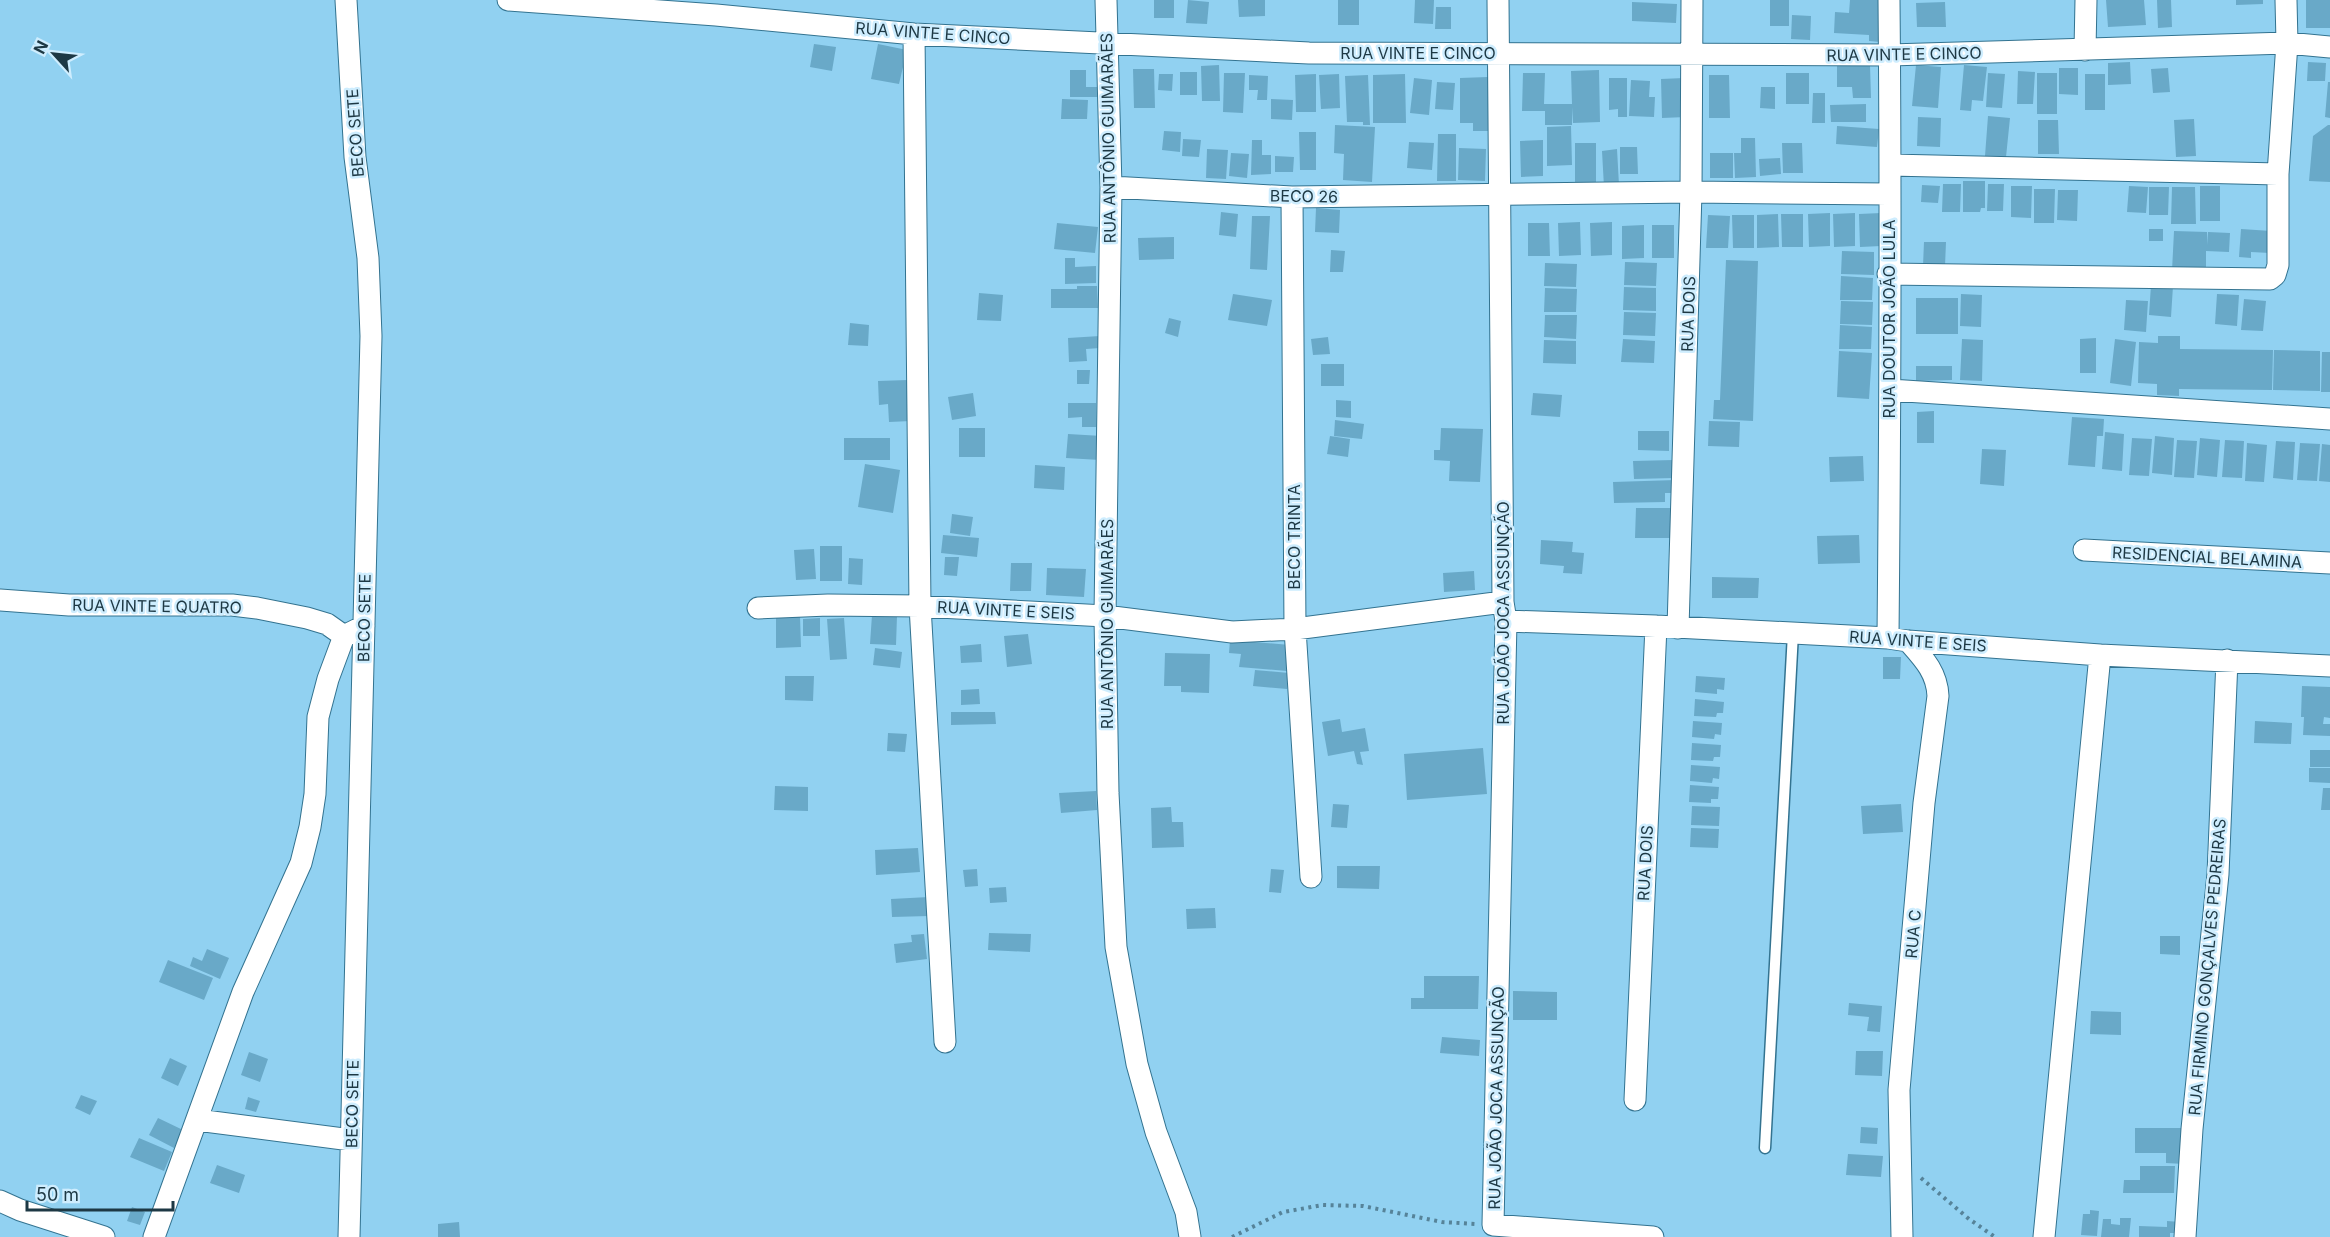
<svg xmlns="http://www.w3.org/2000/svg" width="2330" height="1237" viewBox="0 0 2330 1237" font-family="Inter,sans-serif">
	<rect width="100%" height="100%" fill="#91d1f1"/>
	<!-- building -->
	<path fill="#69a9c8" d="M1154,0h20v18h-20z
		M1188,0l21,2 -2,22 -21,-1z
		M1238,0h27v16l-26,1z
		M1338,0h21v25h-21z
		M1415,0h19l-1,24 -19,-1z
		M1770,0h19v26h-19z
		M1850,0h32l-2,42 -11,-1v-6l-35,-2 1,-21 14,1z
		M2106,0h38l2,25 -38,2z
		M2157,0h14l1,27 -14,1z
		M2236,0h27v4l-27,1z
		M2306,0h24v28h-24z
		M1632,2l45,2 -1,19 -44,-2z
		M1945,2l1,25h-29l-1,-24z
		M1436,7h15v22h-16z
		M1792,15l19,1 -1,24 -19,-1z
		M814,44l22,3 -4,24 -22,-4z
		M878,44l29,6 -8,34 -28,-5z
		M2130,62l1,22 -23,1v-22z
		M2308,62l18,1 -1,18h-18z
		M1219,65l1,36h-18l-1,-35z
		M1870,65l1,33h-18l-1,-11h-15v-21z
		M1916,65l25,2 -3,41 -26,-2z
		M1964,65l23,2 -4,34 -11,-1 -1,11 -11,-1z
		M2059,68h19v27l-19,-1z
		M2168,68l2,24 -17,1 -2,-24z
		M1133,69h21l1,39h-21z
		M1070,70h16v17h13v10h-29z
		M1599,70l1,52 -27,1 -1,-16v18h-27v-14h-23l1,-38h22l-1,31h28l-1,-33z
		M2018,71l17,1 -2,32h-16z
		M1180,72h17v23h-17z
		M1224,73h21l-2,40 -20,-1z
		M1786,73h23v31h-23z
		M1988,73l17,1 -3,34 -16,-1z
		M2037,73h20v41h-20z
		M1159,74h14l-1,17 -14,-1z
		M1316,74v38h-20l-1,-37z
		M1339,74l1,34 -19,1 -2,-34z
		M1405,74l1,49h-33v-48z
		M2085,74h20v36h-20z
		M1249,75l19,1 -1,24h-10l1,-10h-9z
		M1368,75l2,50h-7v-3h-16l-2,-46z
		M1709,75h20l1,43h-21z
		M1488,77v54h-15v-8h-13v-45z
		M1414,78l18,2 -3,35 -19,-2z
		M1609,78h18v39h-9v-8l-9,1z
		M1684,78l2,39 -24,1 -1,-39z
		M1631,80l19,1 -1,16h6l-1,20 -25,-1z
		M1437,82l18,1 -2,27 -18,-1z
		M2328,82h2v36l-5,-1z
		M1761,87h14v22l-15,-1z
		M1813,93h12v30h-13z
		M1062,99l26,1 -1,19h-26z
		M1271,99l22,1 -1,20 -21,-1z
		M1866,104v18h-35l-1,-17z
		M1988,116l22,2 -4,39 -21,-1z
		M1918,117l23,1 -1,29 -23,-1z
		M2194,119l2,37 -20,1 -2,-37z
		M2038,120h20l1,34h-21z
		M1335,125l40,2 -3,55 -29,-2 1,-26 -10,-1z
		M2328,125h2v57l-21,-1 4,-45z
		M1571,126l1,39 -25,1v-39z
		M1837,126l42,3 -2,18 -41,-3z
		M1164,131l17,1 -1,20 -18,-2z
		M1299,132h17v38h-16z
		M1438,134h18v47h-19z
		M1741,138h14l1,39 -21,1 -1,-25h7z
		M1183,139l18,1 -2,17 -17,-1z
		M1252,140h10v15h9v19l-20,1z
		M1543,140v36l-22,1 -1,-36z
		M1409,142l25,1 -2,27 -25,-2z
		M1575,143h21v42h-21z
		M1782,143h20l1,30h-20z
		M1620,147h17l1,27h-18z
		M1459,148l27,1 -1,32 -27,-1z
		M1207,149l21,1 -2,29 -20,-1z
		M1617,149l2,36 -15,2 -2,-36z
		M1231,153l18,1 -2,24 -18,-2z
		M1710,153h23v25h-23z
		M1275,156l19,1 -1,15h-18z
		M1780,158l1,16 -21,2 -1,-17z
		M1963,181h22v27h-4l-1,4h-17z
		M1943,184h18l-1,28h-18z
		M1988,184h16l-1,27h-16z
		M1922,185l18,1 -2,17 -17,-1z
		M2011,186h21l-1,32 -20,-1z
		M2129,186l19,1 -2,26 -19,-1z
		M2200,186h20v35h-20z
		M2149,187h20l-1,28h-19z
		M2172,187h23l1,37h-25z
		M2034,189h21l-1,34h-20z
		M2058,190h20l-1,31 -20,-1z
		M1316,208l24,2 -1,23 -24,-1z
		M1221,212l17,2 -2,23 -17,-2z
		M1830,213v33l-21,1 -1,-33z
		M1855,213v33l-21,1 -1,-33z
		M1881,213v33l-21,1 -1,-33z
		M1778,214l1,33 -22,1v-33z
		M1781,214h22v33h-21z
		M1708,215l22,1 -2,32h-22z
		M1732,215h22v33h-21z
		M1252,216h18l-3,54 -17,-1z
		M1580,222l1,33 -22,1 -1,-33z
		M1612,222v33l-21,1 -1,-33z
		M1057,223l41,4 -3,26 -41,-4z
		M1528,223h21l1,33h-22z
		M1644,225v33l-22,1v-33z
		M1652,225h22v33h-22z
		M2149,229h14v12h-14z
		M2241,229l30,2 -1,22 -19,-1v6l-12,-1z
		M2174,231l33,1v13l1,-13 22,1 -1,19 -23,-1v21l-34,-1z
		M1174,237v22l-35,1 -1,-22z
		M1924,242h22l-1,24h-22z
		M1331,250l14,1 -2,21h-13z
		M1842,251l32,1v23l-33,-1z
		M1065,258h10v9l21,-1v17l-31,1z
		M1726,260l32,1 -5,160 -40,-2 1,-19h6z
		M1625,262l32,1 -1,23 -32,-1z
		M1545,263l32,1 -1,23 -32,-1z
		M1841,276l32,2 -1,22h-32z
		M2151,285l22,1 -2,31 -22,-2z
		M1077,286h20l1,22h-47v-19h26z
		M1624,287l32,1v23l-33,-1z
		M1545,288l32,1 -1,23h-32z
		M979,293l24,2 -2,26 -24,-1z
		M1233,294l39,6 -5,26 -39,-6z
		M1961,294l21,1 -1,32 -21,-1z
		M2217,294l22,1 -2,31 -22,-2z
		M1916,298h42v36h-42z
		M2244,299l22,2 -3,30 -22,-1z
		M2126,300l22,1 -2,31 -22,-2z
		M1841,301l32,1 -1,23 -32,-1z
		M1624,312l32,1 -1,23 -32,-1z
		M1545,315h32l-1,24 -32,-2z
		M1169,318l12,3 -3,16 -13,-4z
		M850,323l19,2 -1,21 -20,-1z
		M1840,325l32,2 -1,22h-32z
		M1100,336v12l-14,1 1,12 -18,1 -1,-24z
		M2158,336h22v13l93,1 -1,40 -93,-1v7l-22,-1v-11l-19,-1 1,-41 19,1z
		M1328,337l2,17 -17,1 -2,-16z
		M2096,338v35h-16v-34z
		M1623,339l32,2 -1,22 -33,-1z
		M1962,339l21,1 -1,41 -22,-1z
		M2115,339l21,3 -5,44 -21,-3z
		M1544,340l32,1v23l-33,-1z
		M2274,350l46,1v40l-47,-1z
		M1839,351l33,2 -3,46 -32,-2z
		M2322,352h8v40h-9z
		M1321,364h23v22h-23z
		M1916,366h36v14l-36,1z
		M1077,370h13l-1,14h-12z
		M908,380l3,41 -22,1 -1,-18 -9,1 -1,-24z
		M973,393l3,23 -24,4 -4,-23z
		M1533,393l29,2 -2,22 -29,-2z
		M1336,400l15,1v17l-15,-1z
		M1068,403h28v24h-14v-10l-14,1z
		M1934,411v32h-17v-31z
		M2072,417l32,2 -1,17h-6l-2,31 -27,-2z
		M1335,420l29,4 -2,15 -28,-3z
		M1709,421l31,1 -1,25 -31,-1z
		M959,428h26v29h-26z
		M1441,428l42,1 -3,53 -31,-1 1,-20 -16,-1v-10h6z
		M1638,431h31v20l-31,-1z
		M2105,432l19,2 -2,37 -20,-2z
		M1068,434l34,2 -2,24 -34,-2z
		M1330,436l20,3 -2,18 -21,-3z
		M2155,436l19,2 -2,37 -20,-2z
		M844,438h46v22h-46z
		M2132,438l20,1 -3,37 -20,-1z
		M2200,438l20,2 -3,37 -20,-2z
		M2177,440l20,1 -3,37 -20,-1z
		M2225,440l19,1 -2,37 -20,-1z
		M2276,441l19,1 -2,38 -20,-2z
		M2247,443l20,2 -3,37 -19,-1z
		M2300,443l20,1 -3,37 -20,-1z
		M2322,444l8,1v37l-11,-1z
		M1982,449l24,1 -2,36 -24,-2z
		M1863,456l1,25 -34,1 -1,-25z
		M1674,460v18l-40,1 -1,-18z
		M865,464l35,6 -7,43 -35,-6z
		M1035,465l30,2 -1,23 -30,-2z
		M1676,480v13h-11v9l-51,1 -1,-21z
		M1636,508h38l-1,30h-38z
		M952,514l21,3 -3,19 -20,-3z
		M943,535l36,3 -2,19 -36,-4z
		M1859,535l1,28 -42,1 -1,-28z
		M1541,540l32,2 -1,10 12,1 -2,21 -19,-1 1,-7 -24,-2z
		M820,546h22v35h-22z
		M814,549l2,30 -20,1 -2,-30z
		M945,557h14l-2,19 -13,-1z
		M849,558l14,1 -1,26 -14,-1z
		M1011,563h21l-1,28h-21z
		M1047,568l39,1 -2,28 -38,-2z
		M1474,571l1,19 -31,2 -1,-19z
		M1712,577l47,1 -1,20h-46z
		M872,615l25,1 -1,29 -26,-1z
		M800,616l1,31 -25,1v-31z
		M820,618v18h-17v-17z
		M844,618l3,41 -17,1 -3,-41z
		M1028,634l4,30 -25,3 -3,-31z
		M1230,640l60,5 -3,26 -48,-4 2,-13 -12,-1z
		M981,644l1,18 -21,1 -1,-17z
		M875,648l27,4 -2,16 -27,-3z
		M1165,653l45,1 -1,39 -28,-1v-6h-17z
		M1883,657h18l-1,22h-17z
		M1255,670l34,3 -2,16 -34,-3z
		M785,676h29l-1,25 -28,-1z
		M1696,676l29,2 -1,12 -7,-1v5l-22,-2z
		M2302,686l28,1v31l-6,-1 -1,7h7v12l-27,-1 1,-18h-3z
		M979,689l1,15 -19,1v-15z
		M1695,699l29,3 -1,11h-6l-1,4 -22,-1z
		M951,712h44l1,12 -45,1z
		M1340,719l2,13 23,-4 4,23 -9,1 3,13 -6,-1 -3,-13 -26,5 -6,-34z
		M1693,721l29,2 -1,12 -6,-1 -1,5 -22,-2z
		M2255,721l37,2 -1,21 -37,-1z
		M888,733l19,1 -2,18 -18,-1z
		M1692,743l29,2 -1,12h-6l-1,4 -22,-1z
		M1483,748l4,46 -80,6 -3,-46z
		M2310,750h20v17h-20z
		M1691,765l29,2 -1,12 -6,-1 -1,5 -22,-2z
		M2309,768h21v15l-21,-1z
		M1690,785l29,2 -1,12h-7v4l-22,-1z
		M775,786l33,1v24l-34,-1z
		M2323,788h7v22h-9z
		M1096,791l1,19 -36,3 -2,-20z
		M1333,804l16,1 -2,23 -16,-1z
		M1901,804l2,28 -40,2 -2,-28z
		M1692,806l28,1 -1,19 -28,-1z
		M1171,807l1,15h11l1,25 -32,1 -1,-40z
		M1691,828l28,1 -1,19 -28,-1z
		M918,848l2,24 -44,3 -1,-25z
		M1337,866h43l-1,23 -42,-1z
		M977,869l1,17 -13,1 -2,-17z
		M1271,869l13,1 -3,23 -12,-1z
		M1006,887l1,15 -17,1 -1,-15z
		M929,897v19l-37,1 -1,-18z
		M1215,908l1,20 -29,1 -1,-20z
		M989,933l42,1 -1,18 -42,-2z
		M924,934l3,25 -31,4 -2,-19 18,-2 -1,-7z
		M2160,936h20v19l-20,-1z
		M207,949l22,9 -9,21 -30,-13 3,-9 9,4z
		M168,960l45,18 -9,22 -45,-18z
		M1424,976h55l-1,33h-67v-11h13z
		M1513,991l44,1v28h-44z
		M1849,1003l33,3 -2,26 -13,-1 2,-14 -21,-2z
		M2091,1011l30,1v23l-31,-1z
		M1442,1037l38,3 -1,16 -39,-3z
		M1856,1051h27l-1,25 -27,-1z
		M249,1052l19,7 -8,23 -19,-7z
		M170,1058l17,8 -9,20 -17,-8z
		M81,1095l16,6 -7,14 -15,-7z
		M248,1097l12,4 -4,11 -11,-3z
		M158,1118l25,12 -9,18 -25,-13z
		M1861,1127l17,1 -1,16 -17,-1z
		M2135,1128h49v36l-18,-1v-10h-31z
		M139,1138l33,14 -8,19 -34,-14z
		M1848,1154l35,2 -2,21 -35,-2z
		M217,1165l28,10 -6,18 -29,-10z
		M2140,1166h35l-1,27h-51l1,-13h16z
		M132,1207l13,5 -5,13 -13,-4z
		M2090,1210l9,1 -2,25 -16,-1 2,-21h7z
		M2120,1218h11l-2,19h-28l2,-18h8v5l9,1z
		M2167,1221l13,1v11h-10v4h-31v-11l28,1z
		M459,1222l1,15h-22v-13z"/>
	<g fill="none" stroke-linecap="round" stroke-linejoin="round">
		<!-- service casing -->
		<g stroke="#337390" stroke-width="13">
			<path id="service" d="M1765,1148l28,-515"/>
		</g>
		<!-- minor casing -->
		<g stroke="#337390" stroke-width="23">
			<path id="minor" d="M346,0l9,157 13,101 3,78 -22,901
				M508,0l208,15 198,19 395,19 581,2 397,-12 43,4
				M1106,0l5,187 -6,429 3,177 8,154 21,117 19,68 30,80 4,25
				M1498,0l5,602 3,19 -13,604 160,12
				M914,34l6,572 25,436
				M2085,50l1,-50
				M1890,165l388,9
				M1111,187l181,10 399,-5 197,2
				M1292,197l3,432 16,248
				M1888,274l382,5 5,-4 3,-10v-91l9,-131 -1,-43
				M1890,390l440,29
				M2084,550l246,13
				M0,600l69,5h163l25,3 50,10 20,6 17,12
				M758,608l70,-3 92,1 185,10 127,16 63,-3 208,-27
				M1506,621l150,5 232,12 20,3 192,14 230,11
				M1678,628l13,-436 1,-192
				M1888,638c2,-213 3,-425 1,-638
				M1635,1100l21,-474
				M197,1120l154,20
				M0,1201l20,9 84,27
				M154,1237l89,-245 58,-129 9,-36 5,-33 3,-77 10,-38 16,-43 20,-10
				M1902,1237l-3,-147 25,-287 14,-107c-1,-24 -15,-38 -30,-55
				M2044,1237l56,-582
				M2185,1237l7,-108 26,-255 9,-214"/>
		</g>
		<!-- path -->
		<path stroke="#568399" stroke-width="4" stroke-dasharray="3 4.5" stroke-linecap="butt" d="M1921,1178l48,41 26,18
			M1232,1237l51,-25 40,-7 40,1 79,16 33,2"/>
		<!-- service -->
		<use href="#service" stroke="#fff" stroke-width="10"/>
		<!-- minor -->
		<use href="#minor" stroke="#fff" stroke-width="21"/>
	</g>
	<g text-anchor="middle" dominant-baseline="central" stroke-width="5" stroke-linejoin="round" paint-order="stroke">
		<!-- street labels -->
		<g font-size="16" fill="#1d3844" stroke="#ceedfe">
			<text transform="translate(933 33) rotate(4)">RUA VINTE E CINCO</text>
			<text x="1418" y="53">RUA VINTE E CINCO</text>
			<text transform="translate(1904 54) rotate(-1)">RUA VINTE E CINCO</text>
			<text transform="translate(355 133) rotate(-94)">BECO SETE</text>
			<text transform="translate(1108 138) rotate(-91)">RUA ANTÔNIO GUIMARÃES</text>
			<text transform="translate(1304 196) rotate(1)">BECO 26</text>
			<text transform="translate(1688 314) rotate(-88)">RUA DOIS</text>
			<text transform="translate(1889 319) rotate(-90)">RUA DOUTOR JOÃO LULA</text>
			<text transform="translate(1294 537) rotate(-90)">BECO TRINTA</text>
			<text transform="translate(2207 557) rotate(3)">RESIDENCIAL BELAMINA</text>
			<text transform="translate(157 606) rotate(1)">RUA VINTE E QUATRO</text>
			<text transform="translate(1006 610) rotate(3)">RUA VINTE E SEIS</text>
			<text transform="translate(1503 613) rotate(-90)">RUA JOÃO JOCA ASSUNÇÃO</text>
			<text transform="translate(364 618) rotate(-89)">BECO SETE</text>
			<text transform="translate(1107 624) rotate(-90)">RUA ANTÔNIO GUIMARÃES</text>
			<text transform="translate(1918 641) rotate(4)">RUA VINTE E SEIS</text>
			<text transform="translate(1645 863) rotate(-87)">RUA DOIS</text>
			<text transform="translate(1913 934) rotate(-85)">RUA C</text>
			<text transform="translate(2207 967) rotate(-85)">RUA FIRMINO GONÇALVES PEDREIRAS</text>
			<text transform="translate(1496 1098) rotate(-89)">RUA JOÃO JOCA ASSUNÇÃO</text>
			<text transform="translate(352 1104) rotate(-89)">BECO SETE</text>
		</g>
	</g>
	<!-- north arrow -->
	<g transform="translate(54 54) rotate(297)" stroke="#ceedfe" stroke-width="4.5" paint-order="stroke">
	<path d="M0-4.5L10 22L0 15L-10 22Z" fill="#1d3844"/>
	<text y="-9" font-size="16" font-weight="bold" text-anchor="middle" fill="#1d3844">N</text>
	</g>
	<!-- scale -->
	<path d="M27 1201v9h146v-9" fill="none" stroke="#1d3844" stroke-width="3"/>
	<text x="36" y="1201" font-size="18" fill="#1d3844" stroke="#ceedfe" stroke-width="4.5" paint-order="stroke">50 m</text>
</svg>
